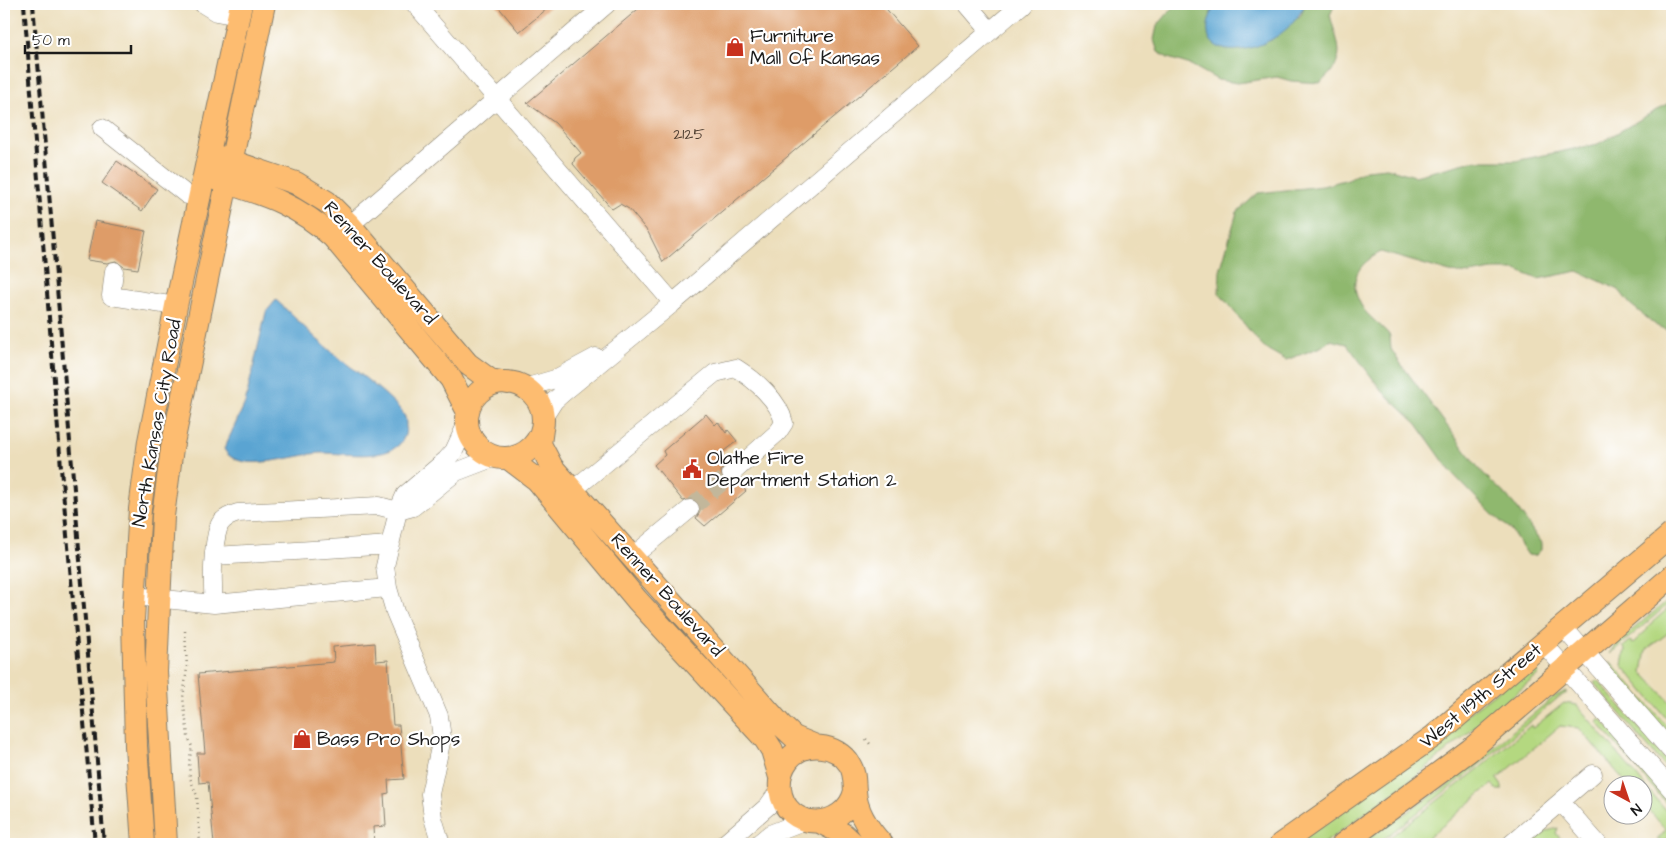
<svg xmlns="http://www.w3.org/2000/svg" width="1676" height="848" viewBox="0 0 1676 848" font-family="'Architects Daughter',sans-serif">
	<rect width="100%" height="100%" fill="#fff"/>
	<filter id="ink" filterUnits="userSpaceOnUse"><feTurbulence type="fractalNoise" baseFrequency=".02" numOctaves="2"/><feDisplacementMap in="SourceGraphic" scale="10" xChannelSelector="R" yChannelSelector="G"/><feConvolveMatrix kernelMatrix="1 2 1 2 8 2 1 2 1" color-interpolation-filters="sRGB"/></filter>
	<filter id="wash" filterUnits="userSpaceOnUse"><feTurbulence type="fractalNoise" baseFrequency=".0096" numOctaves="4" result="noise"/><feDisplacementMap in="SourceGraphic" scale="20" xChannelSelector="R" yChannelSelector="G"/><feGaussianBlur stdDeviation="1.12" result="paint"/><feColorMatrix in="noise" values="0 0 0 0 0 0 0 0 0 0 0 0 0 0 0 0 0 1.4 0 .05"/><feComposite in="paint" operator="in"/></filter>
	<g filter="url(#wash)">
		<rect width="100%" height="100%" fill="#ecdebb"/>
		<!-- green -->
		<path fill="#b4d880" stroke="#687a4e" d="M1672,597v4l-62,53 8,-12z
			M1672,605v25l-26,20 -4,22 30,32v21l-50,-60 3,-16 -2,-2 7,-6 3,2 15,-14 -1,-2z
			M1610,661l62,71v7l-59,-70z
			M1532,665l7,9 -119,99 -97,71h-28z
			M1598,680l74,87v8l-78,-92z
			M1567,691v2l-8,4 -85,72 -97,75h-18l89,-59 107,-89z
			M1564,703l13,2 95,113v18l-8,5 -7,-1 9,-10 -22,-26v-18l-16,-1 -49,-57 -19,-2 -63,53 5,7v4h-5l-5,-6 -71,60h-40l95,-73 55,-46 1,3 2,-1z
			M1601,719l71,84v7l-75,-88z
			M1558,828l-2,5 4,5 -2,6h-27l16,-13z"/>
		<!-- forest -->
		<path fill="#8fb86e" stroke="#566a45" d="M1176,4h40l-6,10 60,27 31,-26 4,-11h30l-5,11c8,32 19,43 -10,68l-29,-2 -14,-4 -39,6 -20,-3 -27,-15 -23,-7 -10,-6 -4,-12 3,-14z
			M1672,101v231l-15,-6 -27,-22 -11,-14 -41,-19 -40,8 -22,-9h-24l-22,4 -20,-2 -69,-20c-23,12 -34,28 -20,53 6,12 21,20 29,31l1,13 7,11 79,106c11,14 25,24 36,37 10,13 19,27 28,40v7l-6,6 -7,-1 -17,-25 -19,-16 -41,-42 -34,-48 -35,-33 -35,-47 -17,-4 -9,7 -35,13 -23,-13 -44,-54 1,-22 17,-59 21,-19 65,-7 25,-7 18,-9 21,-2 28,8 58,-15h42l83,-17z"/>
		<!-- water -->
		<path fill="#5aa4d2" stroke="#3b6077" d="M1216,4h89c-24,56 -127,67 -89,0z
			M276,300c19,17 36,36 56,52 16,14 65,47 73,65 1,3 1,9 1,12 -3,37 -64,23 -86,24 -23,1 -83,23 -96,-4l21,-46 21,-91z"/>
		<g id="blocks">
			<!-- building -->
			<path fill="#de9c68" d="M496,4h57l-34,28z
				M644,4h238l36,42 -255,216 -15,-30 -19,-23 -9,-5 -8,5 -39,-45 2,-6 6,-5 -26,-30 -28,-20z
				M117,161l40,28 -15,22 -40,-28z
				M95,221l51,10 -8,38 -14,-2 -8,-6 -9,2 -20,-3z
				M706,414l9,11 3,-3 8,11 2,-3 9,11 -21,16 8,9 -3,5 2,10 5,3 10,-2 8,9 -41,35 -9,-8 4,-6 -2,-9 -5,-4 -10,2 -29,-36 11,-10 -2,-4z
				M375,643l1,18 12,-1 5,65h6l5,54 -16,1 1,13 -5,1 2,32 -13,1 1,17h-160l-6,-62 -9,1 -2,-30h8l-7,-79 136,-12 -1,-15z"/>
		</g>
	</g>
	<g filter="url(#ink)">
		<use href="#blocks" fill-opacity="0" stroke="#847d6c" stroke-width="1"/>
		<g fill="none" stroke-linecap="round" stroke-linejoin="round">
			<!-- minor-tunnel -->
			<path stroke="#c2b79b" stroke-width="18" stroke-dasharray="18 9" stroke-linecap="butt" d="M690,509l41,-35"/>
			<!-- minor casing -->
			<g stroke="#847d6c" stroke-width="19">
				<path id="minor" d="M203,4l13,8 22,4
					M415,4l258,299
					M967,4l23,27
					M102,128l85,67 11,2
					M350,225l257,-221
					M114,271l-3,25 65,10
					M524,388l31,-9 41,-22
					M543,418l11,-17 9,-8 110,-90 349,-299
					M573,490l142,-117 21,-5c19,12 43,32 48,55l-6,9 -47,42
					M215,556l176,-11
					M633,556l57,-47
					M134,596l80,8 174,-16
					M214,604c-2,-22 -2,-57 5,-78 3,-7 12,-11 19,-13l141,-7 19,5 15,-4 43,-35 39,-15
					M1563,627l109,125
					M1544,644l128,146
					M1561,802l37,42
					M441,844l-8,-26 -3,-24 12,-56 -3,-22 -44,-104 -7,-24 -3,-22 13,-55 7,-16 41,-35 8,-9 13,-28
					M724,844l44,-38 12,-17
					M758,844l12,-10 36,-14
					M1511,844l82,-70"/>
			</g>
			<!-- major casing -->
			<g stroke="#847d6c" stroke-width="24">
				<path id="major" d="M216,156l80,27 31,19 23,23 118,139 22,16 18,3
					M212,178c49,16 81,23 121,59l118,142 17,33
					M467 420a38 38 0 1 1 76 0a38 38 0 1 1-76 0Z
					M542,429l-2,15 12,23 229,258 13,12 22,9
					M508,458l29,22 100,120 128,139 7,11 8,27
					M855,791c-10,41 -70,41 -75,-2 -1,-10 2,-21 8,-29 16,-20 49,-17 62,5 5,8 4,16 5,26 1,20 14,39 27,53
					M820,822l23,12 11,10
					M143,844l-7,-98 -3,-127 7,-110 9,-68 27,-135 65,-302
					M166,844l-10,-172 7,-156 9,-68 92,-444
					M1281,844l153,-108 238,-202
					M1343,844l127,-94 202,-174"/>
			</g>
			<!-- path -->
			<path stroke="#847d6c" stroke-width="2.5" stroke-dasharray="1 4" stroke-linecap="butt" d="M185,631l2,37 -4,30 5,38 4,11 -3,15 1,16 7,18 3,48
				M866,739l4,5"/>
			<!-- minor -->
			<use href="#minor" stroke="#fff" stroke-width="18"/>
			<!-- major -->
			<use href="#major" stroke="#fdbc70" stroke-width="22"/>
			<!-- rail -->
			<path stroke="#1c1c1c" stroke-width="4" stroke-dasharray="8 4" stroke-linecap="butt" d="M24,4l38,476 33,364
				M33,4l71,840"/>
		</g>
	</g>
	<!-- icons -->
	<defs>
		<g id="shop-bare" transform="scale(1.5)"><path d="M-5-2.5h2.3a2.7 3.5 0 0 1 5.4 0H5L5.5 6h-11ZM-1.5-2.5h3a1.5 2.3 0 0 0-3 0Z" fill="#c8321e" stroke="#fff" stroke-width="2.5" paint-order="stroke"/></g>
		<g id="civic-bare" transform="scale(1.5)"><path d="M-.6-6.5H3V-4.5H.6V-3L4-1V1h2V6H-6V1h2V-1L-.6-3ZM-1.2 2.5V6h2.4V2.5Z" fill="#c8321e" stroke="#fff" stroke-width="2.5" paint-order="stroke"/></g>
	</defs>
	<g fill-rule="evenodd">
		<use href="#shop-bare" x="735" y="47"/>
		<use href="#civic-bare" x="692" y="469"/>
		<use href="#shop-bare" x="302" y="739"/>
	</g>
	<g text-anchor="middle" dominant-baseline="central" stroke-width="4.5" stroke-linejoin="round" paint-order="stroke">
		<!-- number labels -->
		<g font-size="16" fill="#4c3c2f">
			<text x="689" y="134">2125</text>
		</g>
		<!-- poi labels -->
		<g font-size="19" fill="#1c1c1c" stroke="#fff" text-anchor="start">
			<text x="750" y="36">Furniture<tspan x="750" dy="22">Mall Of Kansas</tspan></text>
			<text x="707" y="458">Olathe Fire<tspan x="707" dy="22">Department Station 2</tspan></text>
			<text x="317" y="739">Bass Pro Shops</text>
		</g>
		<!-- street labels -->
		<g font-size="19" fill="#1c1c1c" stroke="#fff">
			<text transform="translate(380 263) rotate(48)">Renner Boulevard</text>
			<text transform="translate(157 423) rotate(-80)">North Kansas City Road</text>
			<text transform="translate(667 595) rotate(48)">Renner Boulevard</text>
			<text transform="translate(1481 696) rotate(-40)">West 119th Street</text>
		</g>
	</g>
	<!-- margin -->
	<rect width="1676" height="848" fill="none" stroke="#fff" stroke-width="20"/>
	<!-- north arrow -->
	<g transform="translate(1628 800) rotate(140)"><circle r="24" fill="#ffffff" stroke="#a4a4a4"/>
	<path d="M0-4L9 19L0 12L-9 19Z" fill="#c8321e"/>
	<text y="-8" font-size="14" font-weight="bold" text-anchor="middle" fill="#1c1c1c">N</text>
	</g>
	<!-- scale -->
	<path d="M25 45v8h106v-8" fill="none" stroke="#1c1c1c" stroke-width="2.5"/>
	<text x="32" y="45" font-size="15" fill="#1c1c1c" stroke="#ffffff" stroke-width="4" paint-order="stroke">50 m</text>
</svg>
